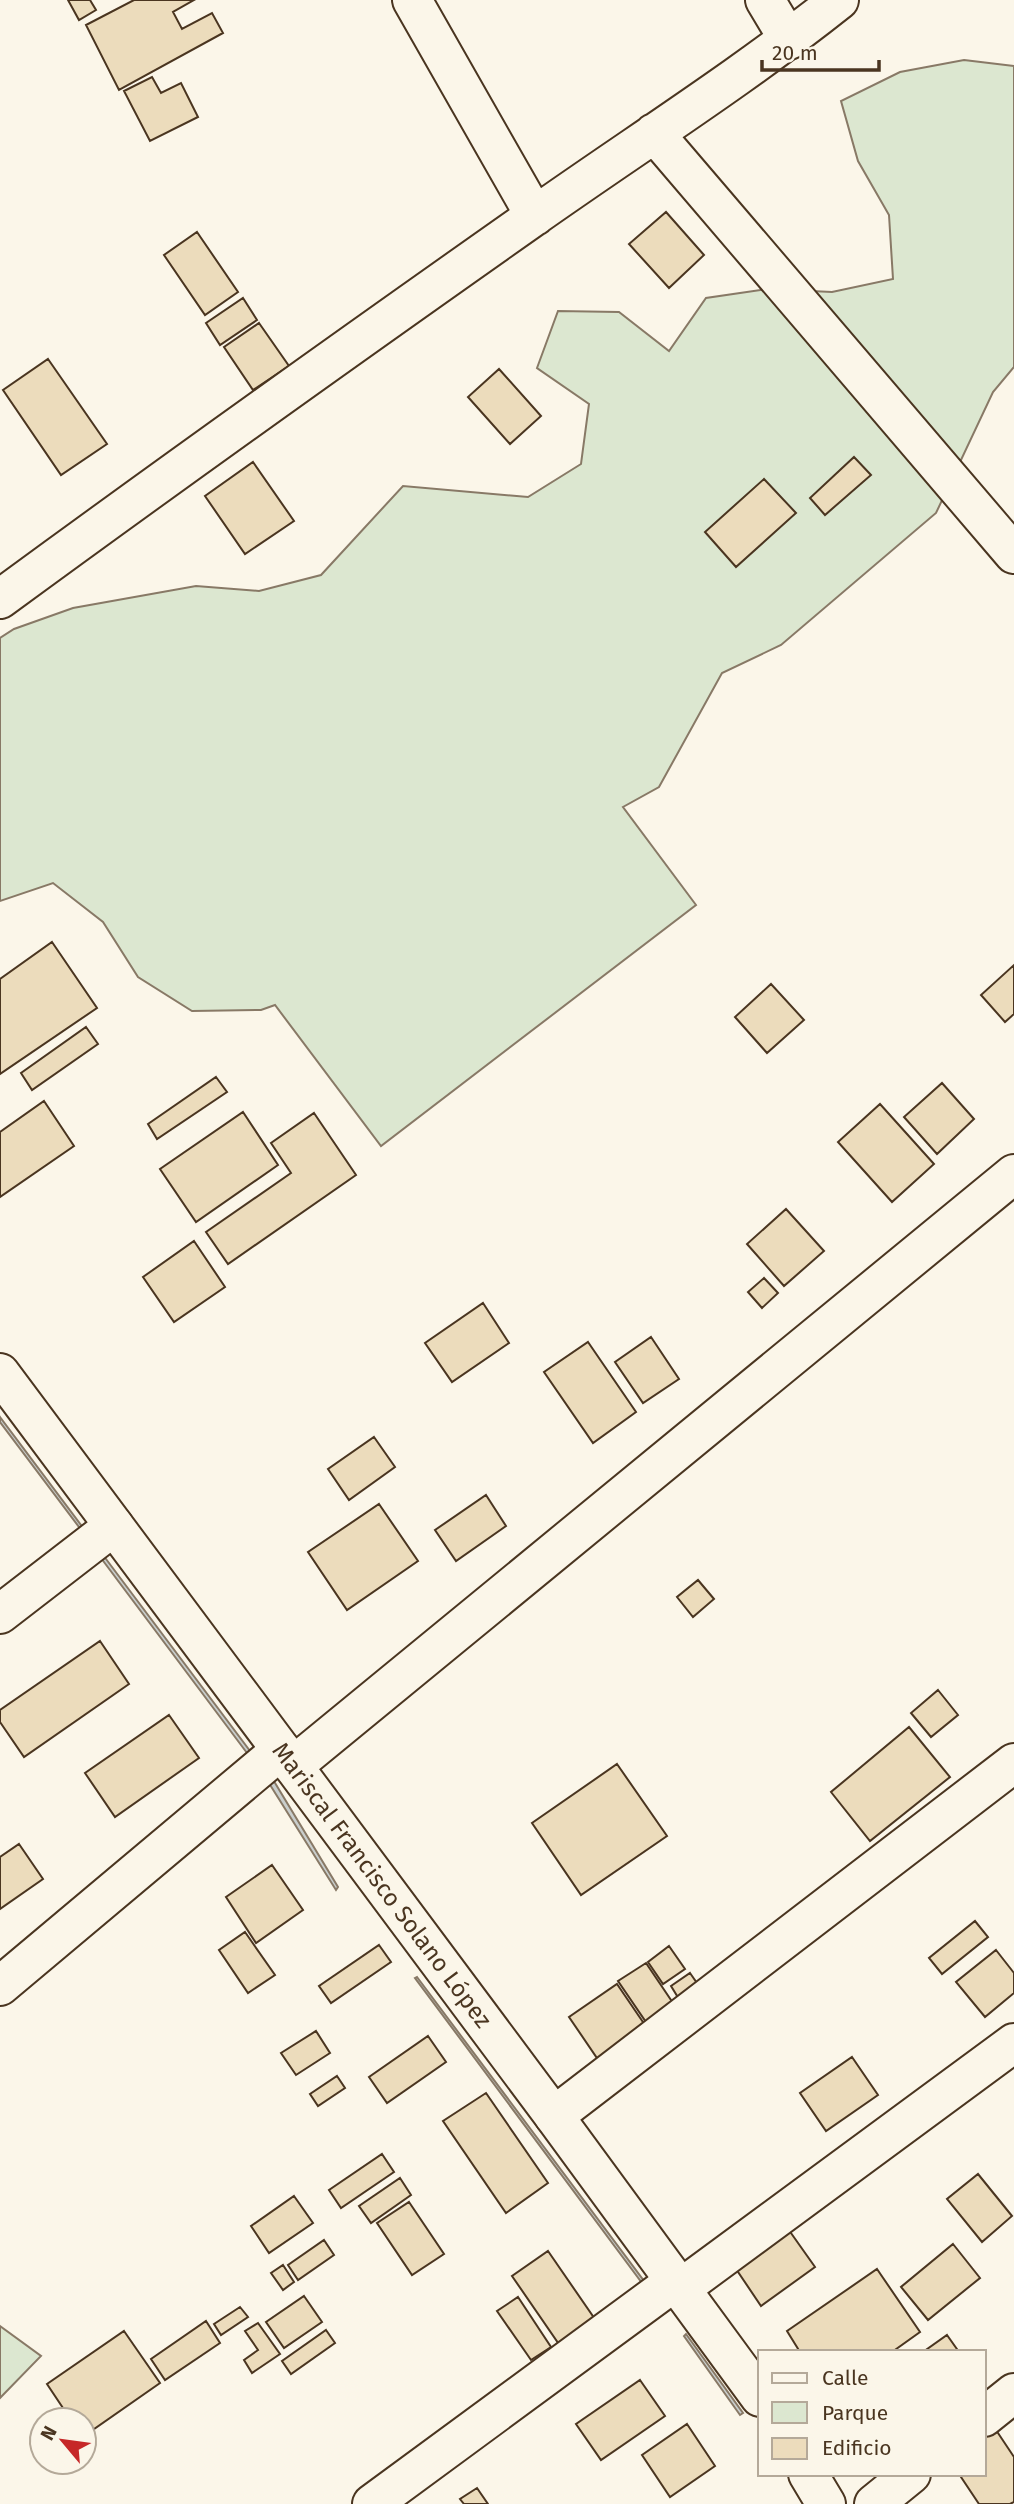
<svg xmlns="http://www.w3.org/2000/svg" width="1014" height="2504" viewBox="0 0 1014 2504" font-family="'Fira Sans',sans-serif">
	<rect width="100%" height="100%" fill="#fbf6e9"/>
	<!-- green -->
	<path fill="#dce7d0" stroke="#887966" stroke-width="2" d="M964,60l50,6v301l-21,25 -57,121 -155,132 -59,28 -63,114 -36,20 73,98 -315,241 -106,-141 -14,5 -69,1 -54,-34 -35,-55 -50,-39 -53,18v-263l14,-9 59,-21 123,-22 63,5 62,-16 82,-89 125,11 53,-33 8,-60 -52,-36 21,-57 61,1 50,39 37,-53 62,-9 64,3 61,-13 -4,-64 -31,-54 -17,-60 59,-29z
		M0,2326l41,30 -41,42z"/>
	<!-- water -->
	<path fill="#c9cecd" stroke="#887966" stroke-width="2" d="M0,1417l87,116 -2,2 -85,-113z
		M100,1551l153,204 -3,2 -152,-203z
		M272,1778l66,109 -2,3 -69,-110z
		M417,1977l227,304 -2,2 -227,-305z
		M686,2334l57,79 -3,2 -56,-79z"/>
	<!-- building -->
	<path fill="#ecdcbc" stroke="#4a3520" stroke-width="2" d="M68,0h22l6,10 -17,10z
		M134,0h60l-21,12 9,17 30,-16 11,20 -104,57 -33,-65z
		M152,77l9,16 20,-10 17,34 -48,24 -26,-50z
		M666,212l38,43 -35,33 -40,-44z
		M197,232l41,60 -33,23 -41,-60z
		M243,298l14,22 -37,25 -14,-22z
		M259,323l30,43 -36,24 -29,-43z
		M48,359l59,85 -46,31 -58,-85z
		M499,369l42,47 -31,28 -42,-47z
		M854,457l17,18 -46,40 -15,-17z
		M253,462l41,59 -49,33 -40,-58z
		M764,479l32,34 -60,54 -31,-35z
		M52,942l45,66 -97,66v-95z
		M1014,965v49l-9,8 -24,-27z
		M771,984l33,36 -37,33 -32,-36z
		M86,1027l12,17 -66,46 -11,-17z
		M216,1077l11,15 -70,47 -9,-15z
		M942,1083l32,36 -37,35 -33,-37z
		M44,1101l30,45 -74,51v-65z
		M880,1104l54,60 -42,38 -54,-60z
		M243,1112l35,53 -82,57 -36,-53z
		M314,1113l42,62 -128,89 -22,-32 85,-59 -20,-30z
		M786,1209l38,42 -40,35 -37,-42z
		M194,1241l31,46 -51,35 -31,-45z
		M764,1278l14,15 -16,15 -14,-16z
		M483,1303l26,40 -57,39 -27,-39z
		M651,1337l28,42 -36,24 -28,-41z
		M588,1342l48,70 -43,31 -49,-71z
		M374,1437l21,30 -46,33 -21,-31z
		M486,1495l20,31 -50,35 -21,-31z
		M379,1504l39,57 -71,49 -39,-58z
		M698,1580l16,19 -21,18 -16,-20z
		M100,1641l29,43 -105,73 -24,-35v-12z
		M938,1690l20,25 -27,22 -20,-24z
		M169,1715l30,43 -84,59 -30,-44z
		M909,1727l41,50 -80,64 -39,-49z
		M617,1764l50,72 -86,59 -49,-72z
		M19,1844l24,35 -43,30v-52z
		M272,1865l31,45 -47,33 -30,-46z
		M975,1921l13,16 -46,37 -13,-16z
		M245,1932l30,43 -27,18 -29,-43z
		M379,1945l12,17 -60,41 -12,-17z
		M669,1946l16,23 -22,15 -15,-22z
		M996,1950l18,23v20l-29,24 -29,-35z
		M646,1963l27,40 -27,19 -28,-41z
		M690,1973l9,13 -20,13 -8,-13z
		M617,1984l30,44 -48,33 -30,-44z
		M316,2031l14,22 -34,22 -15,-22z
		M428,2036l18,26 -59,41 -18,-26z
		M852,2057l26,38 -52,36 -26,-38z
		M337,2076l8,12 -27,18 -8,-12z
		M486,2093l62,90 -42,30 -63,-92z
		M382,2154l12,18 -53,36 -12,-18z
		M978,2174l34,42 -30,26 -35,-43z
		M400,2178l11,17 -40,28 -12,-17z
		M294,2196l19,27 -44,30 -18,-27z
		M409,2202l35,52 -32,21 -35,-52z
		M786,2226l29,41 -54,39 -29,-43z
		M324,2240l10,15 -36,25 -10,-15z
		M953,2244l27,34 -52,42 -27,-33z
		M548,2251l51,74 -36,25 -51,-74z
		M283,2265l11,17 -11,8 -12,-17z
		M877,2269l43,63 -28,20 -45,-2 -47,2 -13,-21z
		M304,2296l18,26 -38,26 -18,-26z
		M518,2297l33,50 -20,13 -34,-49z
		M240,2307l8,10 -27,18 -7,-11z
		M206,2321l14,22 -55,37 -14,-21z
		M258,2323l22,31 -28,19 -8,-13 14,-10 -13,-19z
		M326,2330l9,13 -44,31 -9,-13z
		M124,2331l36,52 -76,53v-16h-13l-24,-36z
		M947,2335l12,17h-36z
		M640,2380l25,36 -64,44 -25,-36z
		M687,2424l28,42 -45,31 -28,-42z
		M994,2427l20,30v45l-4,2h-31l-20,-30h25v-40z
		M477,2488l11,16h-24l-4,-5z"/>
	<g fill="none" stroke-linecap="round" stroke-linejoin="round">
		<!-- minor casing -->
		<g stroke="#4a3520" stroke-width="42">
			<path id="minor" d="M412,0l123,216
				M765,0l24,40
				M654,133l360,421
				M0,599c176,-129 354,-256 533,-382 102,-72 208,-139 306,-217
				M0,1614l114,-88
				M293,1766l721,-592
				M0,1986l281,-236
				M554,2116l460,-353
				M680,2289l334,-246
				M984,2417l30,-24
				M372,2504l302,-222
				M874,2504l37,-30"/>
		</g>
		<!-- major casing -->
		<g stroke="#4a3520" stroke-width="42">
			<g id="major">
				<path id="s1" d="M0,1373l554,743 206,281"/>
				<path d="M808,2474l18,30"/>
			</g>
		</g>
		<!-- minor -->
		<use href="#minor" stroke="#fbf6e9" stroke-width="38"/>
		<!-- major -->
		<use href="#major" stroke="#fbf6e9" stroke-width="38"/>
	</g>
	<g text-anchor="middle" dominant-baseline="central" stroke-width="5" stroke-linejoin="round" paint-order="stroke">
		<!-- street labels -->
		<g font-size="24" fill="#4a3520" stroke="#fbf6e9">
			<text stroke="none"><textPath href="#s1" startOffset="639">Mariscal Francisco Solano López</textPath></text>
		</g>
	</g>
	<!-- legend -->
	<rect x="758" y="2350" width="228" height="126" fill="#fbf6e9" stroke="#b4a999" stroke-width="2"/>
	<rect x="772" y="2373" width="35" height="10" fill="#fbf6e9" stroke="#b4a999" stroke-width="2"/>
	<text x="822" y="2385" font-size="21" fill="#4a3520">Calle</text>
	<rect x="772" y="2402" width="35" height="21" fill="#dce7d0" stroke="#b4a999" stroke-width="2"/>
	<text x="822" y="2420" font-size="21" fill="#4a3520">Parque</text>
	<rect x="772" y="2438" width="35" height="21" fill="#ecdcbc" stroke="#b4a999" stroke-width="2"/>
	<text x="822" y="2455" font-size="21" fill="#4a3520">Edificio</text>
	<!-- north arrow -->
	<g transform="translate(63 2441) rotate(299)"><circle r="33" fill="#fbf6e9" stroke="#b4a999" stroke-width="2"/>
	<path d="M0-5L12 26L0 18L-12 26Z" fill="#c62828"/>
	<text y="-10" font-size="19" font-weight="bold" text-anchor="middle" fill="#4a3520">N</text>
	</g>
	<!-- scale -->
	<path d="M762 60v10h117v-10" fill="none" stroke="#4a3520" stroke-width="3.5"/>
	<text x="772" y="60" font-size="21" fill="#4a3520" stroke="#fbf6e9" stroke-width="5" paint-order="stroke">20 m</text>
</svg>
